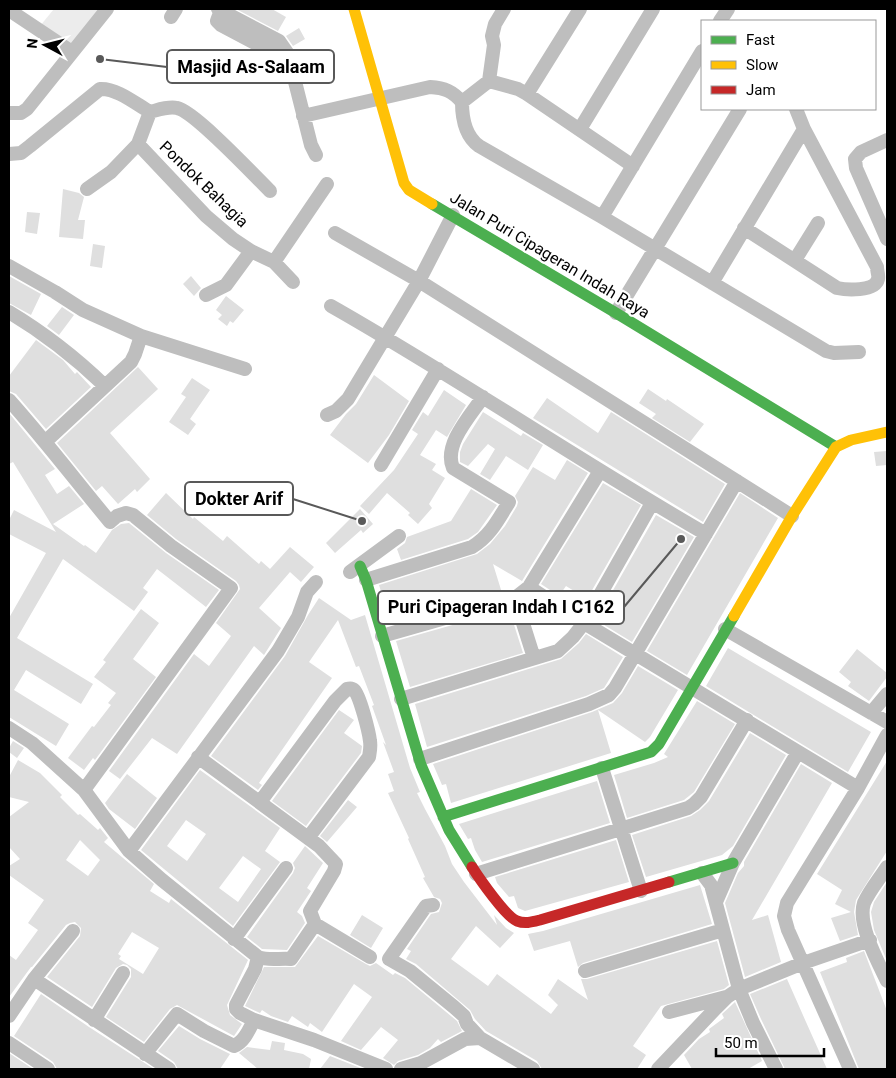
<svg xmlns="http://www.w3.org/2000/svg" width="896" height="1078" viewBox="0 0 896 1078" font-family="Roboto,sans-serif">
	<rect width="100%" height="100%" fill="#fff"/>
	<!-- green -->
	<path fill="#ececec" d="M54,9h48l-29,38 -33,-21z"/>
	<!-- building -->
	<path fill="#dfdfdf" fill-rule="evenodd" d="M236,9h36l14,8 -8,14z
		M299,28l6,11 -12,7 -7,-10z
		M63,189l16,4 5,4 -6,23h7l-2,19 -24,-2z
		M27,212l13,1 -3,21 -12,-2z
		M93,244l12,2 -3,22 -12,-2z
		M9,276l32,18 -10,21 -22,-12z
		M191,276l10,12 -7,8 -11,-12z
		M226,296l18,14 -11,13 -3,-2 -3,5 -9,-7 4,-4 -6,-5z
		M62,307l12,8 -15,20 -12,-9z
		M36,340l27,20 12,14 2,-2 14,15 -45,42 -30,-35 -7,-3v-15z
		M138,367l20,22 -48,44 40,46 -13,13 -2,-3 -17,15 -16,-18 -6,5 -39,-48z
		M374,375l35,26 -20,34 -21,28 -38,-28 16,-21 10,-10z
		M192,378l18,12 -20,29 6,5 -8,11 -19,-13 17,-25 -5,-3z
		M648,389l18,12 1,-2 37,25 -14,18 -38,-24 4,-4 -17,-11z
		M444,390l22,15 -19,32 -11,-7 -16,25 16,9 -4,6 13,8 -16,26 3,4 -14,16 -10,-9 2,-2 -23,-20 -18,21 -9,-8 34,-36 24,-36 -6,-4 11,-18 5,4z
		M547,398l51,35 13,-21 114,72 -22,38 -170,-104z
		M483,412l38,24 2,-3 20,12 -15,25 -22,-14 -16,24 -10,-6 15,-25 -7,-5 -20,22 -8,-4v-10l3,-8z
		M9,413l46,56 -10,6 12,19 12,-8 15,18 -31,20 31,22 1,-1 11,8 16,-23 9,-6 8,-1 37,30 53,37 -13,17 -49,-38 -14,19 5,4 -14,19 -71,-52 -46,79 76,46 -12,20 -55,-34 -12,20 55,34 -13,22 -47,-29v-99l37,-65 -37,-19v-14l5,-10 42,22 -43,-70 -4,2z
		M887,451v14l-11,1 -2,-14z
		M567,460l21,13 -66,108 -29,-17 9,29 -111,31 -12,-39 98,-31 13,-10 15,-18 12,-20 1,-4 -3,-6 18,-29 22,13z
		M603,483l38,22 -54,94 -21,-13 -7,10 -18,-12z
		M471,489l26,16 -19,27 -10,7 -67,21 -4,-11 8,-6 2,-6 44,-16z
		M166,493l27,26 1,-2 29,24 4,-5 32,28 2,-3 9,8 20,-22 24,20 -13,15 -11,-10 -31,36 22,20 -17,27 -10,-9 -77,108 -25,-16 -32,41 -11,-8 85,-117 15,12 22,-30 -15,-13 24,-34 -1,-4 -3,-4 -60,-42 -29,-24z
		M740,493l38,25 -91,157 -40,-24z
		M360,509l13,15 -10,9 -2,-3 -26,23 -9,-10z
		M656,515l38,22 -62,105 -36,-22z
		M319,598l32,22 14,-5 45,153 10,24 -3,1 8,16 20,37 7,18 12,18 33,43 -3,-10 12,13 8,5 -14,15 -24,-22 -25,33 37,27 9,-12 54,40 7,-9 -10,-10 10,-16 30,21 -7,-21h6l130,-38 12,44 -5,4 -63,17 -28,40 13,9 -9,14h-95l-5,-8 -51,-30 -11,-12 -5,-9 -54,-46 -10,-5 5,-8 -4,-2 24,-35 8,-2 3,-9 -2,-4 -6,-2 -11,-19 2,-1 -17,-38 1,-1 -21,-45 6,-2 -6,-17 6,-2 -11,-30 3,3 -14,-39 2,-1 -15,-39 -3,1 -18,-47 -29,42 23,16 -73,105 3,2 -4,5 -47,-34 74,-100 23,-41z
		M141,609l18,14 -26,36 23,18 -61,83 -2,-2 -9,12 -16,-12 24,-32 2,1 17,-22 -3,-2 8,-10 -22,-16 12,-15 -3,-2z
		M509,609l14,44 -113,34 -14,-46z
		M586,634l37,23 -19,31 -18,8 -159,51 -12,-43 146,-45 18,-16z
		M728,648l143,84 -23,40 -142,-86z
		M857,649l30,24v4l-18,24 -21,-15 3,-4 -12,-10z
		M638,666l40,24 -28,47 -5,5 -47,-32 13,43 -160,50 -5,-19 -4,1 -9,-21 159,-52 21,-9 9,-10z
		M697,701l38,23 -41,68 -10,8 -57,18 -13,-43 40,-12 14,-6 -4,-3z
		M339,710l15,10 -10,13 18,13 -1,7 -55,73 -34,-25z
		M750,733l36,22 -53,91 -11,9 -76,22 -14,-42 59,-19 9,-6 9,-9z
		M13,741l11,7 -7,10 -8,-6v-4z
		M18,760l22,13 22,22 -2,2 18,18 2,-1 18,16 2,-2 8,10 -4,4 50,42 -4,7 19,12 2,-4 77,61 -21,45 3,10 12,9 -8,12 -57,-31 -7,4 -26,33 -38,-25 25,-40v-8l-4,-4 -4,-1 -7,4 -24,39 -45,-30 33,-41 1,-8 -6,-6 -5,1 -4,2 -34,42h-1l-22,30v-42l7,5 22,-30 -10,-7 16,-23 -35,-25v-9l11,-7 -11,-12v-30l20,-15 -20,-5v-20zM80,840l20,20 -12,16 -22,-16zM132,932l27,16 -16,26 -24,-15 2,-3 -3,-2z
		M887,761v90l-31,49 -2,12 4,23 -18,6 -9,-23 20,-6 -16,-8 7,-14 -25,-16z
		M801,764l31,19 -80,137 16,-5 13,47 -36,15 -20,-74 13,-30 6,-7v-4z
		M200,770l80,58 -15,23 15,11 -47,64 -92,-76zM186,820l20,14 -19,27 -20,-15zM243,856l18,13 -23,33 -19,-14z
		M127,774l30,24 -22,31 -26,-20 -4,-6z
		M597,781l13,42 -128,39 -7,-12 -4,-12 -3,1 -9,-15z
		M348,800l9,7 -30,35 -7,-6z
		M616,840l13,42 -104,29 -7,-3 -4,-12 -5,1 -12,-14 -2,-6z
		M305,846l18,17 -16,25 4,3 -14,21 5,4 3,7 -18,27 -25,-1 -15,-12 46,-64 2,-5 -2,-5z
		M887,882v79l-13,-31 -3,-18 3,-10z
		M700,885l12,39 -129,39 -5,4 -8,-26 -36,10 -6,-17 15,-3z
		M362,915l21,13 -12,20 -21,-13z
		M318,936l48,28 4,2 6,-3 17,12 2,-2 10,5 52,43 5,10 -21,11 -3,-3 -8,9 -12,7 -20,6 -4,4 -11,-7 15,-18 -17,-13 -20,23 -20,-9 31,-44 -18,-13 -32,48 -12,-9 -2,4 -16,-11 -4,6 -17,-6 -9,-6 -2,3 -15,-7 19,-39h31z
		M864,951l23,60v58h-28l-39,-97 27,-10 -1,-4z
		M787,979l19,43 21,47h-42l-24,-50 -11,-25z
		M41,994l48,33 65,42h-97l-4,-7 -39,-26z
		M735,1002l27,59 -14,8h-56l-8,-14 15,-16 11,-7 -1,-3 15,-11 -2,-4z
		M179,1026l21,13 30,15 -10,15h-42l-4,-7 -16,-11z
		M272,1041l13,2 -1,7 19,4 8,5 -2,10h-51l-19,-16 8,-6 23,3z
		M9,1053l24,16h-24z
		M330,1056l33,13h-43z"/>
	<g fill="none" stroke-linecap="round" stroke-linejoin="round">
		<!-- street -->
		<path stroke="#bebebe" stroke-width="14" d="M218,9l61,32 9,13 23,91 5,10
			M9,10l63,42
			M221,10l-4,11 4,4 70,37
			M171,17l5,-8
			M720,21l8,-12
			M489,81l5,-36 -2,-9 3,-12 9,-15
			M527,94l53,-85
			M9,113h12l6,-4 80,-100
			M303,116l127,-29c15,1 22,4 32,15
			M580,129l73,-120
			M887,140l-26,12 -6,7 1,9 31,71
			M138,144l68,72 27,23 18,12 23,11 19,20
			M9,154l12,-1 9,-7 70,-57c17,-1 36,15 50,23 8,-2 18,-6 27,-4 17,3 78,68 93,83
			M633,166l-106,-72 -9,-5 -29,-8 -27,21c0,16 3,34 17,44l123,71 224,134 8,2 25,-1
			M87,189l24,-17 27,-28 12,-32
			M602,217l100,-166
			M744,228l93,60c9,2 38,4 41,-9 1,-3 -1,-8 -1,-12l-73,-138 -8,-20
			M335,233l84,48 373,235
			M795,260l23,-37
			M274,262l53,-78
			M9,266l46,26 28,18 58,26 104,33
			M712,283l92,-154
			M206,295l20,-10 25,-34
			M331,306c127,72 248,155 375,228
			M9,312c35,21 66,45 96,74
			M616,313l124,-204
			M9,400c35,39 67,81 101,122l7,-6 9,-3 7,2 38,31 60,42 -147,202
			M327,415l9,-4 12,-12 71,-118 34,-66
			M46,441l85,-79 4,-8 6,-18
			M381,465l57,-96
			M350,572l49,-36
			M366,580l106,-33c18,-11 26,-27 37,-45l-56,-34c-10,-23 17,-52 30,-71
			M529,587l55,36 274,165
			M515,598l19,60
			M725,629l162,93
			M382,636l133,-38 14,-11 71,-116
			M401,699l157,-48 15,-14 11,-14 68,-120
			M871,713l16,-19
			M9,728l23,15 52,47 45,61 33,29 96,77c11,4 21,1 33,2l24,-35
			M198,757l121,89 17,18 -2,7 -24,40 5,13 55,33
			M420,759l169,-55 20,-9 6,-7 122,-207
			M602,768l39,123
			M260,802l75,-101 12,-12c3,-1 5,-1 7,1 6,6 15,42 16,51 1,6 0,10 -1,16l-61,81
			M129,851l149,-200 20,-34 9,-25 9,-10
			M887,867c-7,11 -18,24 -23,36 -7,21 14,59 23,78
			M702,873l9,12 28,104 14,34 23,46
			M476,874l212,-66 6,-4 7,-7 46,-77
			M716,902l17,-39 65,-111
			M433,905l-7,1 -37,53 21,12 44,36 10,9 3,8 13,14 53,31
			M234,939l52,-71
			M258,957l-3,12 -19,36v4l4,4 14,7 60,20 72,29
			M585,971l138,-41
			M34,979l135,90
			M669,1012l57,-15
			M9,1016l25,-37 39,-48
			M94,1020l29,-47
			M9,1043l39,26
			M145,1054l32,-40 27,17 30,15c10,-4 15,-16 20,-26
			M401,1069l20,-6 44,-24 15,-1
			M658,1069l58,-61 11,-11 12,-8 64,-26 67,-23
			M850,1069l-62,-139 -4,-14 3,-13 71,-115 29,-53"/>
		<!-- fast -->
		<path stroke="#4caf50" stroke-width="11" d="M432,204l184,109 220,134
			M360,566l6,14 55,185 28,65 23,37
			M443,817l208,-65 8,-8 75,-128
			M669,882l64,-19"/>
		<!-- slow -->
		<path stroke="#ffc107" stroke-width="11" d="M354,9l50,174 5,7 23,14
			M734,616l58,-100 44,-69 15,-7 36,-8"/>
		<!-- jam -->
		<path stroke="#c62828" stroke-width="11" d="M472,867c7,11 34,50 45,54 8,3 15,1 23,-1l129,-38"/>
	</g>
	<g text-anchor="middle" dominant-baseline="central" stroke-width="4.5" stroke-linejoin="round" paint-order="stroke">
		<!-- street labels -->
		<g font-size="16" fill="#000" stroke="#fff">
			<text transform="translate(204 184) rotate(44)">Pondok Bahagia</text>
			<text transform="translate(550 255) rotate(31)">Jalan Puri Cipageran Indah Raya</text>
		</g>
	</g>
	<!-- callouts -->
	<path fill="none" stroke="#595959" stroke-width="2" d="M100 59L167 67M362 521L293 499M681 539L624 607"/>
	<g fill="#595959" stroke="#fff" stroke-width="2">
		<circle cx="100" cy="59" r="5"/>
		<circle cx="362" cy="521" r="5"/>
		<circle cx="681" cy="539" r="5"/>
	</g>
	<g fill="#fff" stroke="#595959" stroke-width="2">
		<rect x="167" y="50" width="167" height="33" rx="5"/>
		<rect x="185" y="482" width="108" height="33" rx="5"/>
		<rect x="378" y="591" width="246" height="33" rx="5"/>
	</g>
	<g font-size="18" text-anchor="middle" font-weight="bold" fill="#000">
		<text x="251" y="73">Masjid As-Salaam</text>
		<text x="239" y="505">Dokter Arif</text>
		<text x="501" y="613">Puri Cipageran Indah I C162</text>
	</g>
	<!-- border -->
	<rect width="896" height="1078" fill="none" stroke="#000000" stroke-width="20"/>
	<!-- legend -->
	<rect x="701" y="20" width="175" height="90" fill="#ffffff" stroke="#999999"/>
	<rect x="711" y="36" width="25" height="8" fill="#4caf50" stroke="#999999"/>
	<text x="746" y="45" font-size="15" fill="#000000">Fast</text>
	<rect x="711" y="61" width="25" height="8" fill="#ffc107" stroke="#999999"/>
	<text x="746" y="70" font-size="15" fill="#000000">Slow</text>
	<rect x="711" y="86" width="25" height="8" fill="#c62828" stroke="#999999"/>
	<text x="746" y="95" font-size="15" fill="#000000">Jam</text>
	<!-- north arrow -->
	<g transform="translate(45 45) rotate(277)" stroke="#ffffff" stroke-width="4" paint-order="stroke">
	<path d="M0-4L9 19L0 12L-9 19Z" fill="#000000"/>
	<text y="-8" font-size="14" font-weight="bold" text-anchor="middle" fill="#000000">N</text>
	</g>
	<!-- scale -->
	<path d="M716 1048v8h108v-8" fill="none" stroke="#000000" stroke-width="2.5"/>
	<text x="724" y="1048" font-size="15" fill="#000000" stroke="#ffffff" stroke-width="4" paint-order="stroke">50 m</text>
</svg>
